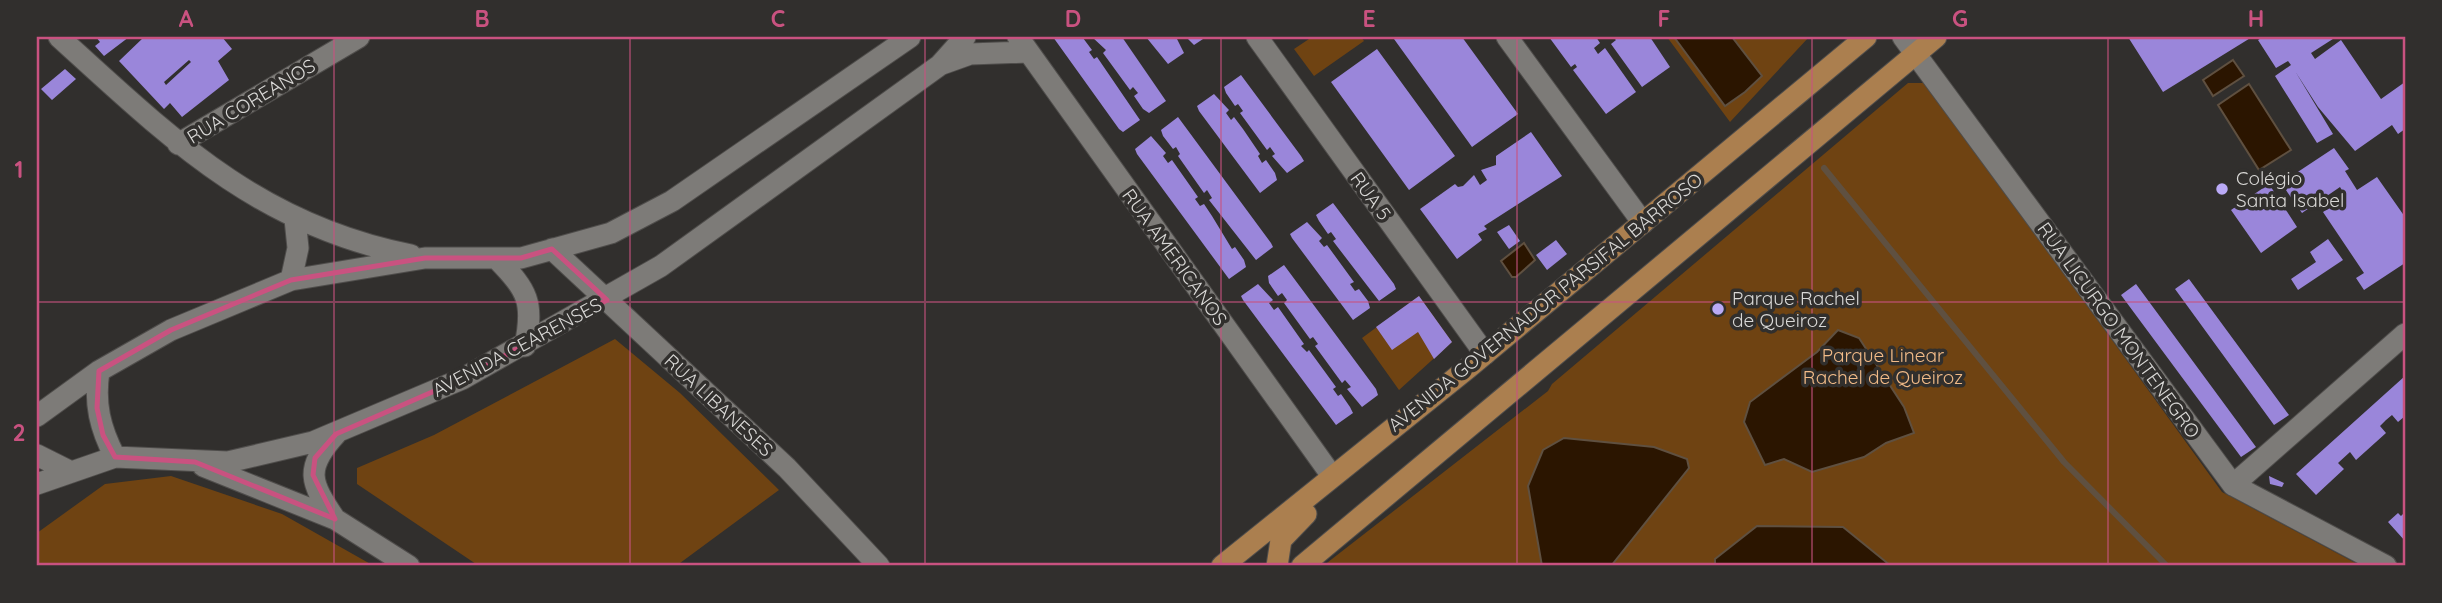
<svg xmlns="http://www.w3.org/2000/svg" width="2442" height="603" viewBox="0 0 2442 603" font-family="Quicksand,sans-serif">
	<rect width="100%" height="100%" fill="#312f2d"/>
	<!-- green -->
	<path fill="#6f4312" d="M1312,37h49l3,4 -50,35 -20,-27z
		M1667,37h142l-79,85z
		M1908,83h18l296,409 139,74h-1038l225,-175 4,-7z
		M1419,296l33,46 -53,48 -37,-52z
		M615,339l65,54 99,97 -103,76h-197l-122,-82v-16l77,-33z
		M171,476l111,38 92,52h-337v-33l68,-49z"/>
	<!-- water -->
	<path fill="#2b1500" stroke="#5f5040" stroke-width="2" d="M1674,37h58l30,39 -17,16 -20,14z
		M2233,60l11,16 -31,20 -10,-16z
		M2249,84l42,66 -32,20 -41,-65z
		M1524,243l11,17 -19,17h-4l-11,-16z
		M1838,330l21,8 45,69 10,26 -28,10 -22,14 -52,15 -28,-13 -19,6 -21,-43 6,-20 67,-50z
		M1564,438l90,9 33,12 2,9 -78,98h-69l-14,-80 15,-36z
		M1757,526l86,1 48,39h-176v-7z"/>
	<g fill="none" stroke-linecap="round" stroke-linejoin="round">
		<!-- stream -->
		<path stroke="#5f5040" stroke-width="6" d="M1824,168l240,294 103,104"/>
	</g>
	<!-- building -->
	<path fill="#9a86da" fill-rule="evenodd" d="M96,37h33l-25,19 -9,-10 5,-4z
		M144,37h78l10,12 -14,12 11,19 -47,37 -12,-14 -6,6 -45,-48zM189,60l2,2 -25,23 -2,-3z
		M1053,37l30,1 9,12 -3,2 5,7 3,-2 43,63 -17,12 -4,-3z
		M1092,37h30l44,64 -17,12 -6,-4 -9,-13 4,-3 -5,-6 -3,3 -27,-37 3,-3z
		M1146,37h30l8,16 -16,11z
		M1186,37h20l-12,8z
		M1397,37h65l56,77 -46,33 -78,-108z
		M1549,37h47l4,6 -6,5 4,6 7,-6 31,44 -30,22 -33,-44 4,-3 -2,-3 -4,3z
		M1613,37h37l20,30 -28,20 -31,-43 5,-4z
		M2128,37h124l-89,55z
		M2263,37h73l-25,16 4,6 26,-19 40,59 24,-17v47l-7,5 -6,-9 -37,26 -37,-44 -23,-36 38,63 -16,9 -42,-67 16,-11 -3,-4 -12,7 -18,-28z
		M1377,49l78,107 -46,34 -78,-108z
		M65,69l11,10 -24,21 -11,-11z
		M1241,75l60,81 3,5 -17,12 -15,-17 3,-2 -5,-7 -3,3 -27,-37 3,-2 -5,-7 -3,2 -9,-13 -2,-6z
		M1214,94l15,16 -3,3 5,7 3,-3 9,12 17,25 -2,2 4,7 4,-3 9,13 2,7 -17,13 -61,-82 -2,-5z
		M1178,117l93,126 2,4 -17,13 -47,-60 3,-2 -5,-8 -3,3 -26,-37 2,-2 -4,-7 -3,2 -10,-13 -2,-6z
		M1531,132l31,44 -78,50 3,3 -9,5 4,6 -25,19 -37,-50 35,-25 3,3 5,-1 11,-11 6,10 7,-5 -6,-10 15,-5v-9z
		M1151,136l15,17 -3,3 5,7 4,-3 26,37 -3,2 5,7 4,-2 8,12 20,33 3,-2 9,13 2,7 -17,12 -92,-125 -2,-5z
		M2334,148l15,21 -4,2 12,19 20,-13 28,40v46l-41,27 -8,-12 8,-5 -41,-61 23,-15 -6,-10 -38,26 -21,-30z
		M2269,184l28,43 -36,26 -30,-43z
		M1333,203l61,81 2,5 -17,12 -46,-60 3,-2 -5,-7 -3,2 -9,-13 -3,-6z
		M1307,222l15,16 -3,3 5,6 3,-2 27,37 -4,2 5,7 4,-2 9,12 2,7 -17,12 -61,-82 -2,-4z
		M1509,225l11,16 -11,8 -12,-17z
		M2328,239l15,21 -45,30 -7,-11 25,-17 -6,-10z
		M1556,240l11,14 -20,16 -11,-15z
		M1284,265l92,124 2,6 -16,12 -15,-18 4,-2 -6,-7 -3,3 -27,-37 3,-2 -5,-7 -3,2 -26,-36 3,-3 -5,-7 -4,3 -9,-13 -1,-7z
		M2189,279l100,136 -15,10 -99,-136z
		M1258,284l15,16 -4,3 5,7 4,-3 26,37 -3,2 6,6 2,-2 27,37 -3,2 5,7 3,-2 9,13 3,6 -17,12 -93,-125 -2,-4z
		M2136,284l120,163 -15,10 -120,-162z
		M1419,296l33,46 -18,17 -16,-27 -26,18 -16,-23z
		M2405,376v40l-7,6 -6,-7 -6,5 -6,6 6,7 -30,27 -6,-8 -12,11 6,6 -28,26 -20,-21z
		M2269,476l15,7 -2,4 -12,-3z
		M2405,512v29l-17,-19 10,-9 3,3z"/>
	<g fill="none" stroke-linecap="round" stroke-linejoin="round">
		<!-- street casing -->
		<g stroke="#4f4d4b" stroke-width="23">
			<path id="street" d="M59,37c111,101 199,188 352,218
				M1018,37l314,439
				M1257,37l228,317
				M1507,37l136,186
				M1903,37l330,448 153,81
				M942,64l28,-10 58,-2
				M178,144l181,-107
				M552,249l235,219 92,98
				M497,259c31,32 37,43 28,87
				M291,280l7,-32 -3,-29
				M99,371c-5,33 1,57 16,86
				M37,416l62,-45 72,-41 120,-50 134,-22h96l90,-25 61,-32 238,-164
				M37,455l34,17
				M203,466l132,53 74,47
				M37,484l78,-27 113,5 85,-20 149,-63 199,-113 279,-201 25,-28
				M2233,485l172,-151
				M335,519c-25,-37 -31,-50 1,-85"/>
		</g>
		<!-- primary casing -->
		<g stroke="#4f4d4b" stroke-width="23">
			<path id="primary" d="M1222,566l246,-198 398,-331
				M1277,566l4,-26 25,-26
				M1302,566l634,-529"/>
		</g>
		<!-- street -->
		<use href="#street" stroke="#7d7b78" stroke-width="21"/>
		<!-- primary -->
		<use href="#primary" stroke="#ab7f4f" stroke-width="21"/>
	</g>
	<!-- marked area -->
	<path fill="none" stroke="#c95280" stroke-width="5" stroke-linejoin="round" d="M552,249l55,51 -145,79 -126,55 -21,24 -2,17 22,44 -140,-57 -80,-5 -12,-22 -6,-27 2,-37 72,-41 120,-50 134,-22h96z"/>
	<!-- grid -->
	<path fill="none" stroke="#c95280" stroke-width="2" stroke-opacity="0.55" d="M334,37v529M630,37v529M925,37v529M1221,37v529M1517,37v529M1812,37v529M2108,37v529M37,302h2368"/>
	<!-- markers -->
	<g fill="#baaaf6" stroke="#312f2d" stroke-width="2.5">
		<circle cx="2222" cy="189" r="7"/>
		<circle cx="1718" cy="309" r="7"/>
	</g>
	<g text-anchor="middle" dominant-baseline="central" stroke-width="7" stroke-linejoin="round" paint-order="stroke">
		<!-- street labels -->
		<g font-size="19" fill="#d9d8d6" stroke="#312f2d">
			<text transform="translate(251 101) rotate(-31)">RUA COREANOS</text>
			<text transform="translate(1371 196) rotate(54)">RUA 5</text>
			<text transform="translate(1175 257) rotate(54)">RUA AMERICANOS</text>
			<text transform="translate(1545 302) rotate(-39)">AVENIDA GOVERNADOR PARSIFAL BARROSO</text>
			<text transform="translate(2119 330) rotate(54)">RUA LICURGO MONTENEGRO</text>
			<text transform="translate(517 347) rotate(-28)">AVENIDA CEARENSES</text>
			<text transform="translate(719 405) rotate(43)">RUA LIBANESES</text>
		</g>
		<!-- poi labels -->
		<g font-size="19" fill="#d9d8d6" stroke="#312f2d" text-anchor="start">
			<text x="2236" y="178">Colégio<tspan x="2236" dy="22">Santa Isabel</tspan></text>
			<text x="1732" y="298">Parque Rachel<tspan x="1732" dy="22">de Queiroz</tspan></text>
		</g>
		<!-- park labels -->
		<g font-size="19" fill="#f2bb88" stroke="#312f2d">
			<text x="1883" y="355">Parque Linear<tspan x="1883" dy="22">Rachel de Queiroz</tspan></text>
		</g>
	</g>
	<!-- border -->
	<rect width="2442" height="603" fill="none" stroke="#312f2d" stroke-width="77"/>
	<rect x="38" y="38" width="2366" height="526" fill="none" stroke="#c95280" stroke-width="2.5"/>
	<g font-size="23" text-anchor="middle" font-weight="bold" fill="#c95280">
		<text x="186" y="27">A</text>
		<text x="482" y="27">B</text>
		<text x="778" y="27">C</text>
		<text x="1073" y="27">D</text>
		<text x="1369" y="27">E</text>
		<text x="1664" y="27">F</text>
		<text x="1960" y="27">G</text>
		<text x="2256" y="27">H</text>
		<text x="19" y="178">1</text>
		<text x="19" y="441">2</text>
	</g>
</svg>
